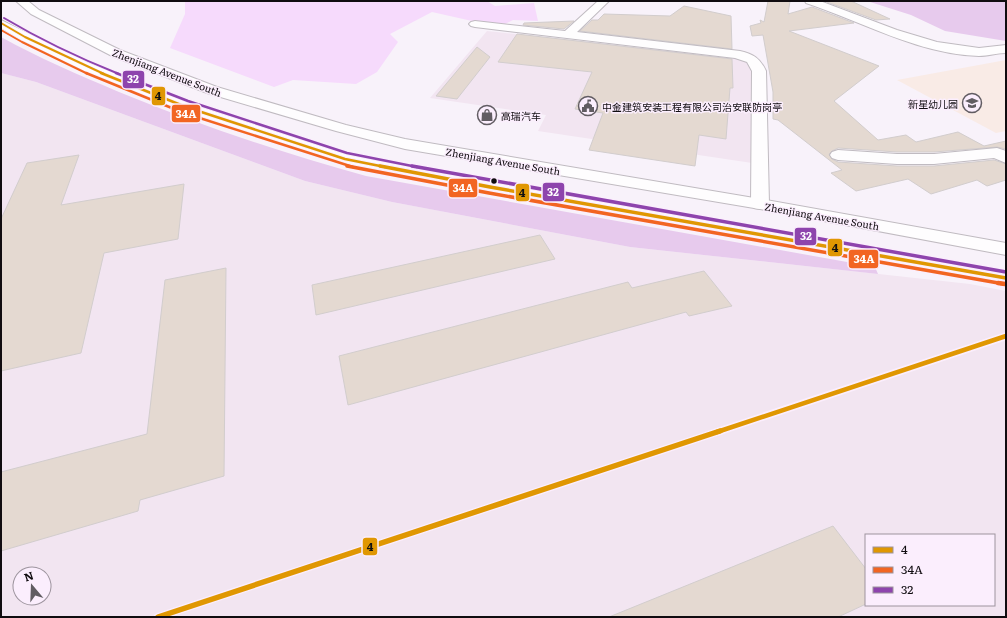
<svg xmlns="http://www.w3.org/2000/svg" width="1007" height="618" viewBox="0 0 1007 618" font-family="Literata,'Noto Sans SC',serif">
	<rect width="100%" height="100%" fill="#f8f2fa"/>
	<!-- industrial -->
	<path fill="#f2e5f1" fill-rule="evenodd" d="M487,31l258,28 7,11v93l-214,-32 8,-16 -116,-17z
		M1,73l35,9 269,99 87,21 238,45 340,37 36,7v326h-1005zM866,535h128v70h-128zM20,574h24v24h-24z"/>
	<!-- education -->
	<path fill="#f9ebe6" d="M1006,60v71l-10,2 -99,-53z"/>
	<!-- green -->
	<path fill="#f6dafc" d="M185,1h302l8,5 39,-3 4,18 -25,-1 -8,4 -33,-3 -40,-9 -42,22 8,8 -21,30 -21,12 -63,-4 -19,7 -104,-39 15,-34z"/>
	<!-- forest -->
	<path fill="#e7caed" d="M867,1h139v40l-61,-10 -34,-16z
		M1,37c38,21 78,38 118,55 80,33 163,61 247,84l509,91 3,7 -248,-27 -238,-45 -87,-21 -269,-99 -35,-9z"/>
	<!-- building -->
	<path fill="#e4d9d1" stroke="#d2cdcd" d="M768,1h22l-2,13 24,-7 42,16 -65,8 90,35 -45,35 44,39 28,-5 10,7 42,-10 26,14 22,-5v8l-9,-2 -63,5h-37l-59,-4 -6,3 -3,3 3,5 6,3 59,4h37l60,-6 12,4v16l-19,6 -10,-6 -46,14 -23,-15 -52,12 -25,-18 11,-3 -64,-50 -5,-1v-27l-10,-57 -11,1 -2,-10 11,-3 -1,-3 4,2z
		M831,1h20l39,18 -14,1 -49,-18z
		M684,6l47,10 1,33 -152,-18 12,-11h6l6,-6 66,2z
		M574,21l-10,8 -41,-4 1,-2z
		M517,34l215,25 1,29h-3l-4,51 -27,-4 -4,31 -106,-16 14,-37 -28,-4 17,-37 -94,-10z
		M477,47l13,10 -33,42 -21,-3z
		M79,155l-18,50 123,-21 -6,55 -74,14 -23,100 -80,18v-152l26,-56z
		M540,235l15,24 -239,56 -4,-30z
		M226,268l-2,208 -84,24 -2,11 -137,40v-79l146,-38 18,-154z
		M704,271l28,35 -43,10 -3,-4 -338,93 -9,-49 289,-74 4,6z
		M833,526l33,43v35l-28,13h-229z"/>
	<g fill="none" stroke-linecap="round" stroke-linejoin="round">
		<!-- minor casing -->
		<g stroke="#c0bbc1" stroke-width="2">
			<path id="minor" d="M598,1h11l-32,31 163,19c13,3 20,7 26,20l3,133 -3,4 -6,1 -6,-1 -3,-4 1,-133 -5,-9 -12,-4 -260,-31 -4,-1 -2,-2 2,-2 4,-1 90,10z
				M805,1h15l77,29 40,12 42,6 27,-3v8c-9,0 -18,3 -27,3 -61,-2 -116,-34 -173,-53z
				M997,148l9,3v12l-12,-5 -60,6h-37l-59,-4 -6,-2 -2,-3 2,-3 6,-2 59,4h37z"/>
		</g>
		<!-- major casing -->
		<g stroke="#c0bbc1" stroke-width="2">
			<path id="major" d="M16,1h12l11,9 81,40 97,37 129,38 59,14 355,60 246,44v12l-246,-46 -355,-60 -69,-18 -129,-38 -95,-37 -81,-42z
				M1,20l88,43 102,41 157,51 142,27 516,89v14l-516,-93 -151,-30 -158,-52 -102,-41 -58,-29 -20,-12z"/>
		</g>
		<!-- minor -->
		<use href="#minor" fill="#fefdfe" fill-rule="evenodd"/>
		<!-- major -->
		<use href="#major" fill="#fefdfe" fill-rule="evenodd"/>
		<!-- bus-1-far4 casing -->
		<g stroke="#fbeefd" stroke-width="3.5">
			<path id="bus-1-far4" d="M1,23l24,14 79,37"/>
		</g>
		<!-- bus-1-far3 casing -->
		<g stroke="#fbeefd" stroke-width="4.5">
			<path id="bus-1-far3" d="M101,73l85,34 159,52 40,8"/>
		</g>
		<!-- bus-1-far2 casing -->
		<g stroke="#fbeefd" stroke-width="6">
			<path id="bus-1-far2" d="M380,166l110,21 516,91"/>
		</g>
		<!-- bus-1-far1 casing -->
		<g stroke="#fbeefd" stroke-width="8">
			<path id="bus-1-far1" d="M717,432l289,-96"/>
		</g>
		<!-- bus-1 casing -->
		<g stroke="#fbeefd" stroke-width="8">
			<path id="bus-1" d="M158,617l562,-186"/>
		</g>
		<!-- bus-2-far3 casing -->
		<g stroke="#fbeefd" stroke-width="3.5">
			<path id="bus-2-far3" d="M1,30l21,12 66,32"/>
		</g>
		<!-- bus-2-far2 casing -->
		<g stroke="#fbeefd" stroke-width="4.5">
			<path id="bus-2-far2" d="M86,73l98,40 169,54"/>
		</g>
		<!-- bus-2-far1 casing -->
		<g stroke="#fbeefd" stroke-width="6">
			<path id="bus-2-far1" d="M347,166l142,27 515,91"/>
		</g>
		<!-- bus-2 casing -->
		<g stroke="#fbeefd" stroke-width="8">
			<path id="bus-2" d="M998,283l7,1"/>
		</g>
		<!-- bus-3-far2 casing -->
		<g stroke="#fbeefd" stroke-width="3.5">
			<path id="bus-3-far2" d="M4,18c37,22 75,40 115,56"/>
		</g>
		<!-- bus-3-far1 casing -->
		<g stroke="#fbeefd" stroke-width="4.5">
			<path id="bus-3-far1" d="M116,73l72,28 159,52 70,14"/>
		</g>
		<!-- bus-3 casing -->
		<g stroke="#fbeefd" stroke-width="6">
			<path id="bus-3" d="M412,166l594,106"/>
		</g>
		<!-- bus-1-far4 -->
		<use href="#bus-1-far4" stroke="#e09702" stroke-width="2"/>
		<!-- bus-1-far3 -->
		<use href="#bus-1-far3" stroke="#e09702" stroke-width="2.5"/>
		<!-- bus-1-far2 -->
		<use href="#bus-1-far2" stroke="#e09702" stroke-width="3.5"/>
		<!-- bus-1-far1 -->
		<use href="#bus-1-far1" stroke="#e09702" stroke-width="4.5"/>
		<!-- bus-1 -->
		<use href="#bus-1" stroke="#e09702" stroke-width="5.5"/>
		<!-- bus-2-far3 -->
		<use href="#bus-2-far3" stroke="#f26522" stroke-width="2"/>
		<!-- bus-2-far2 -->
		<use href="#bus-2-far2" stroke="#f26522" stroke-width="2.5"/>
		<!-- bus-2-far1 -->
		<use href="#bus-2-far1" stroke="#f26522" stroke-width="3.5"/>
		<!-- bus-2 -->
		<use href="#bus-2" stroke="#f26522" stroke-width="4.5"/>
		<!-- bus-3-far2 -->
		<use href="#bus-3-far2" stroke="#8e44ad" stroke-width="2"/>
		<!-- bus-3-far1 -->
		<use href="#bus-3-far1" stroke="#8e44ad" stroke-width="2.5"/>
		<!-- bus-3 -->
		<use href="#bus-3" stroke="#8e44ad" stroke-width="3.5"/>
	</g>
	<!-- icons -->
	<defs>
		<g id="school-ring" transform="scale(1)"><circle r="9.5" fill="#fbeefd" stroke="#615c62" stroke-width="1.5"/><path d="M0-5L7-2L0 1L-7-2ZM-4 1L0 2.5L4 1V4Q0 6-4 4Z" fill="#615c62"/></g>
		<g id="civic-ring" transform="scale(1)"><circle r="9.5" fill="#fbeefd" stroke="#615c62" stroke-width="1.5"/><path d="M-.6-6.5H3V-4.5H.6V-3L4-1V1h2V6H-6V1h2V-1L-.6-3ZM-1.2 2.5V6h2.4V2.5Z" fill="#615c62"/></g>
		<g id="shop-ring" transform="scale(1)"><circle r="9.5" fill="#fbeefd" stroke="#615c62" stroke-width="1.5"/><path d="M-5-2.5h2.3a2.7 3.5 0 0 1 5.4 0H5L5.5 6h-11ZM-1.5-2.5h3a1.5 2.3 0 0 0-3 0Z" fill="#615c62"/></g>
	</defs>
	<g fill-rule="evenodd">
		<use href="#school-ring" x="972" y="103"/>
		<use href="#civic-ring" x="588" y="106"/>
		<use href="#shop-ring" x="487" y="115"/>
	</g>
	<!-- markers -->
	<circle fill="#100c10" stroke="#fbeefd" stroke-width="1.5" cx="494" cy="181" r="3.5"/>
	<g text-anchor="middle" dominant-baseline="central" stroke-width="3" stroke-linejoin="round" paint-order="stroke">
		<!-- far-street labels -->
		<g font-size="10" fill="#100c10" stroke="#fbeefd">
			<text transform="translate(167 72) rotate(21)">Zhenjiang Avenue South</text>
			<text transform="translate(503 161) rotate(10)">Zhenjiang Avenue South</text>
			<text transform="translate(822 216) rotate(10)">Zhenjiang Avenue South</text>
		</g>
		<!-- far-poi labels -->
		<g font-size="10" fill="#100c10" stroke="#fbeefd" text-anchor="start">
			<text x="958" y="103" text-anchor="end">新星幼儿园</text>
			<text x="602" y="106">中金建筑安装工程有限公司治安联防岗亭</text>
			<text x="501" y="115">高瑞汽车</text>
		</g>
	</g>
	<g stroke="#fbeefd" stroke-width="1.5">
		<rect x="122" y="70" width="23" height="19" rx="4" fill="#8e44ad"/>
		<rect x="151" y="86" width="15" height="20" rx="4" fill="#e09702"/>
		<rect x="171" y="104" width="30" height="19" rx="4" fill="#f26522"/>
		<rect x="448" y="178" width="30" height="20" rx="4" fill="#f26522"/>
		<rect x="542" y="182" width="23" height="20" rx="4" fill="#8e44ad"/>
		<rect x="515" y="183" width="15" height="19" rx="4" fill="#e09702"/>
		<rect x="794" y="227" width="23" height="19" rx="4" fill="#8e44ad"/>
		<rect x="827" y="238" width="16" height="19" rx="4" fill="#e09702"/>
		<rect x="848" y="249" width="31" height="20" rx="4" fill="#f26522"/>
		<rect x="362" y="537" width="16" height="19" rx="4" fill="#e09702"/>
	</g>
	<g font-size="11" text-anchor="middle" font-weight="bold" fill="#fff">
		<text x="133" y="83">32</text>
		<text x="186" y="118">34A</text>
		<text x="463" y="192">34A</text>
		<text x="553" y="196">32</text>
		<text x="806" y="240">32</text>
		<text x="864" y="263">34A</text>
	</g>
	<g font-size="11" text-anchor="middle" font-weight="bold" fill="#111">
		<text x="158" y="100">4</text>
		<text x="522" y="197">4</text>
		<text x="835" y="252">4</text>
		<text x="370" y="551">4</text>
	</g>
	<!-- border -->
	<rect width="1007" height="618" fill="none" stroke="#100c10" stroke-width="4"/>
	<!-- legend -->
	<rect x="865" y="534" width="130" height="72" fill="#fbeefd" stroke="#9d949e"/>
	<rect x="873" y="547" width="20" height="6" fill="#e09702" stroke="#9d949e"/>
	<text x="901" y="554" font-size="12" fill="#100c10">4</text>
	<rect x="873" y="567" width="20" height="6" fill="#f26522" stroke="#9d949e"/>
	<text x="901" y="574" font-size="12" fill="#100c10">34A</text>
	<rect x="873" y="587" width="20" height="6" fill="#8e44ad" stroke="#9d949e"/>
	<text x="901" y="594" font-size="12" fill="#100c10">32</text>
	<!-- north arrow -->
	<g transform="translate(32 586) rotate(341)"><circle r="19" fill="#fbeefd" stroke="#9d949e"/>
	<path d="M0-3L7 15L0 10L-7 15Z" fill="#615c62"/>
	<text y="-6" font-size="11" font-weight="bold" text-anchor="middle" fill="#100c10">N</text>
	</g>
</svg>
